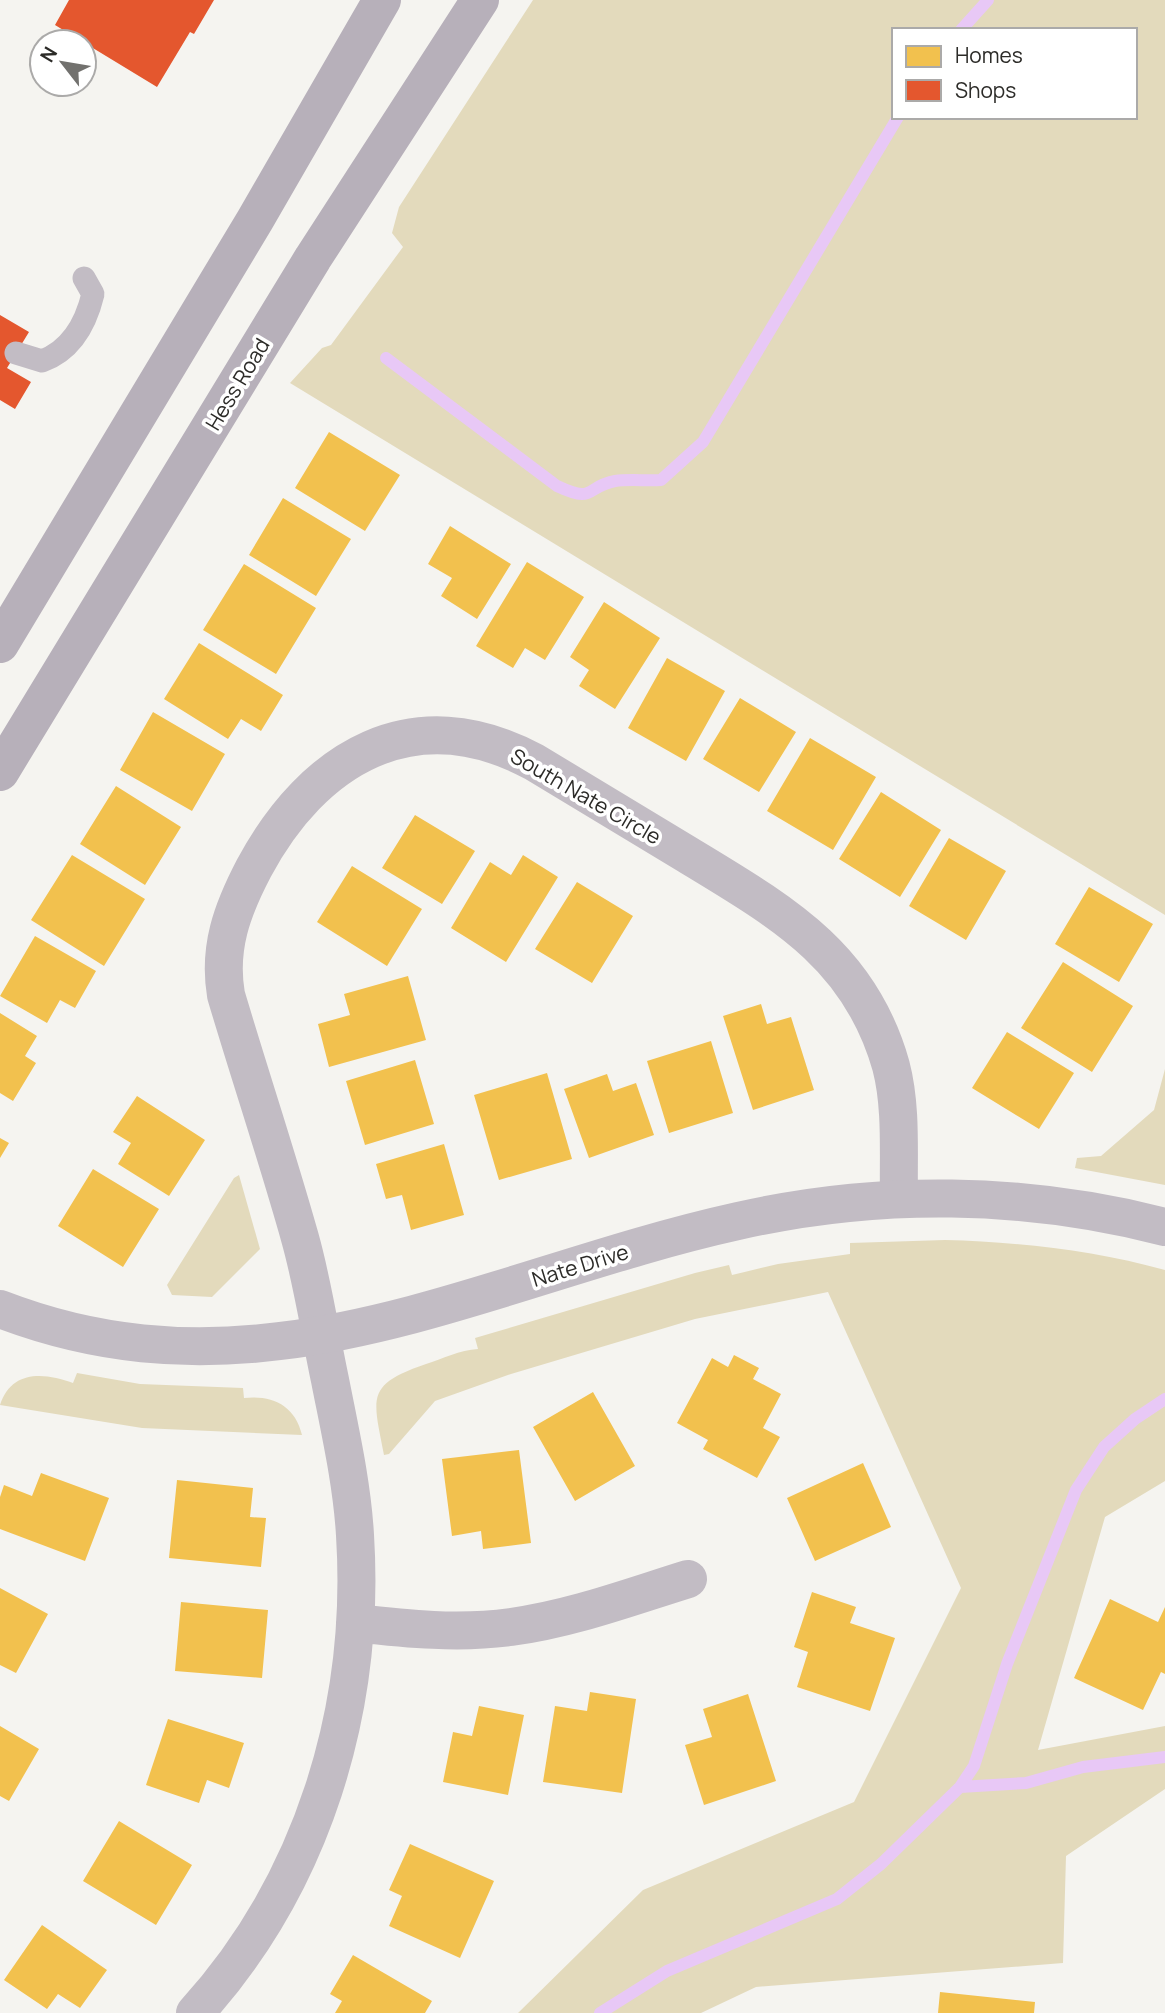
<svg xmlns="http://www.w3.org/2000/svg" width="1165" height="2013" viewBox="0 0 1165 2013" font-family="Manrope,sans-serif">
	<rect width="100%" height="100%" fill="#f5f4f0"/>
	<!-- green -->
	<path fill="#e3dabc" fill-rule="evenodd" d="M533,0h632v915l-875,-532 32,-35 9,-3 72,-98 -11,-14 7,-26zM894,30h241v87h-241z
		M1165,1069v116l-90,-17 2,-10 24,-2 53,-46z
		M239,1175l21,74 -48,48 -40,-2 -5,-10 67,-107z
		M945,1240c74,2 148,10 220,30v211l-60,36 -67,233 127,-24v63l-99,67 -3,107 -307,24 -55,26h-183l125,-123 211,-88 107,-214 -133,-296 -133,27 -184,55 -76,27 -46,53 -5,1c-11,-58 -19,-70 42,-91 16,-5 34,-14 52,-15l-3,-11 220,-65 34,-8 3,10 46,-11 72,-10v-11z
		M77,1373l63,11 103,4 1,10c28,-3 51,7 58,37l-160,-7 -142,-23c11,-35 44,-33 73,-22z"/>
	<!-- homes -->
	<path fill="#f2c14e" d="M329,432l71,43 -35,56 -70,-43z
		M283,498l68,41 -35,57 -67,-41z
		M450,526l61,38 -34,55 -36,-23 11,-18 -24,-14z
		M527,562l57,35 -39,63 -20,-12 -12,20 -37,-22z
		M244,564l72,44 -40,66 -73,-44z
		M604,602l56,36 -45,71 -36,-23 10,-16 -19,-13z
		M199,643l84,52 -22,36 -20,-12 -13,20 -64,-40z
		M667,658l58,33 -39,70 -58,-33z
		M740,698l56,34 -37,60 -56,-33z
		M153,712l72,42 -33,57 -72,-41z
		M810,738l66,39 -43,73 -66,-39z
		M116,786l65,41 -36,58 -65,-41z
		M881,792l60,38 -41,67 -61,-38z
		M415,815l60,36 -33,53 -60,-36z
		M949,838l57,33 -40,69 -57,-34z
		M72,855l73,44 -41,67 -73,-46z
		M523,855l35,22 -52,85 -55,-34 39,-66 21,13z
		M352,866l70,43 -35,57 -70,-44z
		M577,882l56,34 -41,67 -57,-34z
		M1089,887l64,37 -34,58 -64,-38z
		M35,936l61,35 -21,37 -15,-8 -13,23 -47,-27z
		M1063,962l70,44 -41,66 -71,-44z
		M408,976l18,64 -97,27 -11,-43 32,-9 -6,-21z
		M761,1004l6,20 24,-7 23,73 -61,20 -30,-94z
		M0,1013l37,23 -12,20 11,7 -23,38 -13,-8z
		M1007,1032l67,41 -35,56 -67,-41z
		M711,1041l22,72 -64,20 -22,-72z
		M415,1060l19,64 -69,21 -19,-64z
		M547,1073l25,86 -73,21 -25,-85z
		M607,1074l6,17 23,-8 18,52 -65,23 -25,-69z
		M137,1096l68,44 -36,56 -51,-32 13,-21 -18,-11z
		M0,1138l9,5 -9,15z
		M444,1144l20,71 -53,15 -9,-35 -16,4 -10,-35z
		M93,1169l66,40 -36,58 -65,-41z
		M734,1355l25,13 -6,11 28,15 -18,34 17,9 -23,41 -54,-29 5,-9 -31,-17 35,-65 16,9z
		M593,1392l42,74 -60,35 -42,-74z
		M519,1450l12,93 -48,6 -2,-18 -29,5 -10,-77z
		M863,1463l28,64 -76,34 -28,-63z
		M41,1473l68,25 -24,63 -85,-32v-32l4,-12 28,11z
		M177,1480l76,8 -3,29 16,1 -5,49 -92,-9z
		M0,1588l48,26 -32,59 -16,-8z
		M812,1592l44,15 -6,16 45,15 -25,73 -73,-24 11,-35 -14,-5z
		M1110,1599l48,23 7,-15v67l-4,-2 -18,38 -69,-32z
		M181,1602l87,8 -6,68 -87,-7z
		M590,1692l46,7 -14,94 -79,-11 12,-76 32,5z
		M748,1694l28,87 -72,24 -19,-60 27,-8 -9,-28z
		M479,1706l45,9 -16,80 -65,-13 10,-50 19,4z
		M168,1719l76,24 -15,45 -22,-8 -8,23 -53,-18z
		M0,1726l39,23 -30,52 -9,-5z
		M119,1821l73,44 -36,60 -73,-44z
		M410,1844l84,37 -34,77 -71,-32 13,-30 -13,-6z
		M42,1925l65,45 -27,38 -22,-14 -11,15 -43,-29z
		M353,1955l79,46 -7,12h-90l7,-12 -12,-7z
		M940,1992l95,10 -1,11h-96z"/>
	<!-- shops -->
	<path fill="#e4572e" d="M69,0h145l-20,34 -4,-2 -33,55 -102,-62z
		M0,315l29,17 -22,36 24,14 -16,27 -15,-9z"/>
	<g fill="none" stroke-linecap="round" stroke-linejoin="round">
		<!-- stream -->
		<path stroke="#e8c8f6" stroke-width="12" d="M961,30l27,-30
			M386,358l171,128c39,18 27,1 58,-5 14,-2 31,0 46,-1l42,-38 195,-325
			M960,1787l66,-4 57,-16 82,-10
			M600,2013l67,-42 170,-72 44,-35 79,-77 14,-21 33,-102 69,-174 28,-43 31,-28 30,-20"/>
		<!-- service -->
		<path stroke="#c2bcc4" stroke-width="23" d="M16,353l26,8c30,-11 44,-38 51,-67l-9,-16"/>
		<!-- minor -->
		<path stroke="#c2bcc4" stroke-width="38" d="M355,1623c53,6 104,11 156,4 60,-8 119,-30 177,-48
			M195,2013c118,-130 171,-304 160,-478 -3,-52 -15,-104 -25,-155 -10,-47 -17,-96 -30,-142 -23,-82 -50,-162 -74,-243 -8,-47 6,-85 28,-127 59,-110 159,-171 280,-106 51,31 102,62 154,93 92,56 172,100 203,211 11,42 7,90 8,132"/>
		<!-- tertiary -->
		<path stroke="#c2bcc4" stroke-width="38" d="M0,1309c264,102 485,-32 738,-88 141,-32 287,-30 427,6"/>
		<!-- secondary -->
		<path stroke="#b7b0ba" stroke-width="38" d="M0,644l255,-424 127,-220
			M0,772l313,-514 167,-258"/>
	</g>
	<g text-anchor="middle" dominant-baseline="central" stroke-width="7" stroke-linejoin="round" paint-order="stroke">
		<!-- street labels -->
		<g font-size="21" fill="#2c2b28" stroke="#fff">
			<text transform="translate(237 384) rotate(-59)">Hess Road</text>
			<text transform="translate(586 796) rotate(30)">South Nate Circle</text>
			<text transform="translate(580 1265) rotate(-17)">Nate Drive</text>
		</g>
	</g>
	<!-- legend -->
	<rect x="892" y="28" width="245" height="91" fill="#ffffff" stroke="#abaaa9" stroke-width="2"/>
	<rect x="906" y="46" width="35" height="21" fill="#f2c14e" stroke="#abaaa9" stroke-width="2"/>
	<text x="955" y="63" font-size="21" fill="#2c2b28">Homes</text>
	<rect x="906" y="80" width="35" height="21" fill="#e4572e" stroke="#abaaa9" stroke-width="2"/>
	<text x="955" y="98" font-size="21" fill="#2c2b28">Shops</text>
	<!-- north arrow -->
	<g transform="translate(63 63) rotate(301)"><circle r="33" fill="#ffffff" stroke="#abaaa9" stroke-width="2"/>
	<path d="M0-5L12 26L0 18L-12 26Z" fill="#72716e"/>
	<text y="-10" font-size="19" font-weight="bold" text-anchor="middle" fill="#2c2b28">N</text>
	</g>
</svg>
